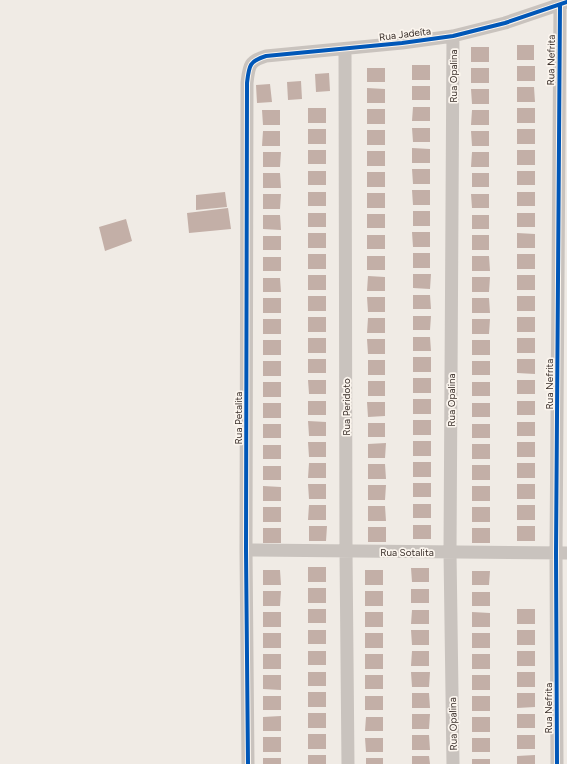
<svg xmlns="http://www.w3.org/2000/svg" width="567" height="764" viewBox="0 0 567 764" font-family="Figtree,sans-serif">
	<rect width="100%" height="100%" fill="#f0ebe5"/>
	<!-- building -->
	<path fill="#c3afa7" d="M517,45h17v15h-17z
		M471,47h18v15h-18z
		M412,65h18v15h-18z
		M517,66h18v15h-18z
		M367,68h18v14h-18z
		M471,68h18v15h-18z
		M329,73l1,18 -14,1 -1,-18z
		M301,81l1,18 -14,1 -1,-18z
		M270,84l2,18 -15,1 -1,-18z
		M412,86h18v14h-18z
		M517,87h17l1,15h-18z
		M367,88l18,1v14h-18z
		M471,89h18v15h-17z
		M413,107h17v14h-18z
		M308,108h18v15h-18z
		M517,108h18v15h-18z
		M367,109h18v15h-18z
		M262,110h18v15h-17z
		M472,110h17v15h-18z
		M412,128h18v14h-17z
		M308,129h18v15h-18z
		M517,129h18v15h-18z
		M367,130h18v15h-18z
		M263,131h17v15h-18z
		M471,131h18v15h-17z
		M412,148l18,1v14h-18z
		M308,150h18v14h-18z
		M517,150h18v15h-18z
		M367,151h18v15h-18z
		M263,152h18l-1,15h-17z
		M472,152h17v15h-18z
		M412,169h18v15h-17z
		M308,171h18v14h-18z
		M517,171h18v14h-18z
		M367,172h18v15h-18z
		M263,173h17l1,15h-18z
		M472,173h17v14h-17z
		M412,190h18v15h-17z
		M225,192l2,15 -31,3v-15z
		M308,192h18v14h-18z
		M517,192h18v14h-18z
		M367,193h18v15h-18z
		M263,194h18l-1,15h-17z
		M471,194h18v14h-17z
		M228,208l3,21 -42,4 -2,-20z
		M413,211h17v15h-17z
		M308,213h18v14h-18z
		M517,213h18v14h-18z
		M367,214h18v14h-18z
		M263,215h17l1,15 -18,-1z
		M472,215h17v14h-17z
		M126,219l6,22 -27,10 -6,-24z
		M412,232h18v15h-17z
		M308,233h18v15h-18z
		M517,233l18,1v14h-18z
		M367,235h18v14h-18z
		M472,235h17v15h-17z
		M263,236h18v14h-18z
		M413,253h17v15h-17z
		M308,254h18v15h-18z
		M517,254h18v15h-18z
		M367,256h18v14h-18z
		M472,256h17l1,15h-18z
		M263,257h18v14h-18z
		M413,274h18l-1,15 -17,-1z
		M308,275h18v15h-18z
		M517,275h18v15h-18z
		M368,276l17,1v14h-18z
		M472,277h18l-1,15h-17z
		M263,278h17l1,14h-18z
		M413,295h17l1,14h-18z
		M308,296h18v15h-18z
		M517,296h18v15h-18z
		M367,297h18v15h-17z
		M263,298h18v15h-18z
		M472,298h17l1,15h-18z
		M413,316h18l-1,14h-17z
		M308,317h18v15h-18z
		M517,317h18v15h-18z
		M368,318h17v15h-18z
		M263,319h18v15h-18z
		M472,319h18l-1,15h-17z
		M413,337h17l1,14h-18z
		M308,338h18v15h-18z
		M517,338h18v15h-18z
		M367,339h18v15h-17z
		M263,340h18v15h-18z
		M472,340h18v15h-18z
		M413,357h18v15h-18z
		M308,359h18v14h-18z
		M517,359h18v15l-18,-1z
		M368,360h17v15h-17z
		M263,361h18v15h-18z
		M472,361h18v14h-18z
		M413,378h18v15h-18z
		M308,380h18v14h-17z
		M517,380h18v14h-18z
		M368,381h17v15h-17z
		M263,382h18v15h-18z
		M472,382h18v14h-18z
		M413,399h18v15h-18z
		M308,401h18v14h-18z
		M517,401h18v14h-18z
		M367,402h18v14l-17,1z
		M263,403h18v15h-18z
		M472,403h18v14h-18z
		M413,420h18v15h-18z
		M308,421l18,1v14h-17z
		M517,422h18v14h-18z
		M368,423h17v14h-17z
		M263,424h18v14h-18z
		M472,424h18v14h-18z
		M413,441h18v15h-18z
		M308,442h18v15h-17z
		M517,442h18v15h-18z
		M386,443l-1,15h-17v-14z
		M472,444h18v15h-18z
		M263,445h18v14h-18z
		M413,462h18v15h-18z
		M309,463h17v15h-18z
		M517,463h18v15h-18z
		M368,464h17l1,15h-18z
		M472,465h18v15h-18z
		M263,466h18v14h-18z
		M413,483h18v14h-18z
		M308,484h18v15h-17z
		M517,484h18v15h-18z
		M368,485h18l-1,15h-17z
		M263,486l18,1v14h-18z
		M472,486h18v15h-18z
		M413,504h18v14h-18z
		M309,505h17v15h-18z
		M517,505h18v15h-18z
		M368,506h17l1,15h-18z
		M263,507h18v15h-18z
		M472,507h18v15h-18z
		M413,525h18v14h-18z
		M309,526h18l-1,15h-17z
		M517,526h18v15h-18z
		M368,527h18v15h-18z
		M263,528h18v15h-18z
		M472,528h18v15h-18z
		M308,567h18v15h-18z
		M411,568h18v14h-17z
		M263,570h17l1,15h-18z
		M365,570h18v15h-18z
		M472,571h18l-1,14h-17z
		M308,588h18v15h-18z
		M411,589h18v14h-18z
		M263,591h18l-1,15h-17z
		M365,591h18v15h-18z
		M472,592h18v14h-18z
		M308,609h18v14h-18z
		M517,609h18v15h-18z
		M412,610h17v14h-18z
		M263,612h18v15h-18z
		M365,612h18v15h-18z
		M472,612l18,1v14h-18z
		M308,630h18v14h-18z
		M411,630h18v15h-17z
		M517,630h18v15h-18z
		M263,633h18v15h-18z
		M365,633h18v15h-18z
		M472,633h18v15h-18z
		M308,651h18v14h-18z
		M412,651h17v15h-18z
		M517,651h18v15h-18z
		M263,654h18v15h-18z
		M365,654h18v15h-18z
		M472,654h18v15h-18z
		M308,672h18v14h-18z
		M411,672h19l-1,15h-17z
		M517,672h18v15h-18z
		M263,675h18v15l-18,-1z
		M365,675h18v14h-18z
		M472,675h18v15h-18z
		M308,692h18v15h-18z
		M412,693h17l1,15h-18z
		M517,693h18v14l-18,1z
		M263,696h18v14h-18z
		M365,696h18v14h-18z
		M472,696h18v15h-18z
		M308,713h18v15h-18z
		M412,714h18l-1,15h-17z
		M517,714h18v14h-18z
		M281,716v15h-18v-14z
		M366,717h17v14h-18z
		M472,717h18v15h-18z
		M308,734h18v15h-18z
		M412,735h17l1,15h-18z
		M517,735h18v14h-18z
		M263,737h18v15h-18z
		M365,738h18v14h-17z
		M472,738h18v14h-18z
		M308,755h18v9h-18z
		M535,755v9h-18v-8z
		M412,756h17l1,8h-18z
		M263,758h18v6h-18z
		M366,758h17v6h-17z
		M472,759h18v5h-18z"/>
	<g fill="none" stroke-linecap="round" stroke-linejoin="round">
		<!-- street -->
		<path stroke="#c9c3be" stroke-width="13" d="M453,36l-3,516 3,212
			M345,49l1,502 2,213
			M246,550l321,3
			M248,764l-2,-214 1,-467c2,-17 2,-22 19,-27l136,-13 51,-7 52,-13 62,-21
			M557,764l-1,-211 4,-548"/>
		<!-- cycleway casing -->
		<g stroke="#fbf5ee" stroke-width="6">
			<path id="cycleway" d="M248,764l-2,-214 1,-467c2,-17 2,-22 19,-27l136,-13 51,-7 52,-13 62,-21
				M557,764l-1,-211 4,-548"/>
		</g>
		<!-- cycleway -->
		<use href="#cycleway" stroke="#0057b8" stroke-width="4"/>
	</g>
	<g text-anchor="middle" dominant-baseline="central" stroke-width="3.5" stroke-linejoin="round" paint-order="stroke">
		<!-- street labels -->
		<g font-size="10" fill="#3b302b" stroke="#fbf5ee">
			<text transform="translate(405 34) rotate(-7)">Rua Jadeíta</text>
			<text transform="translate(551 60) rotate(-89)">Rua Nefrita</text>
			<text transform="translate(453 76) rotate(-90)">Rua Opalina</text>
			<text transform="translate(549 384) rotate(-90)">Rua Nefrita</text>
			<text transform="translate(451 400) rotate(-90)">Rua Opalina</text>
			<text transform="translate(346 407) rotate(-90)">Rua Peridoto</text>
			<text transform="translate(238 418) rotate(-90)">Rua Petalita</text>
			<text x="407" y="552">Rua Sotalita</text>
			<text transform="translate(548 708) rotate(-90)">Rua Nefrita</text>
			<text transform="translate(453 724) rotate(-91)">Rua Opalina</text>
		</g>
	</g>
</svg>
